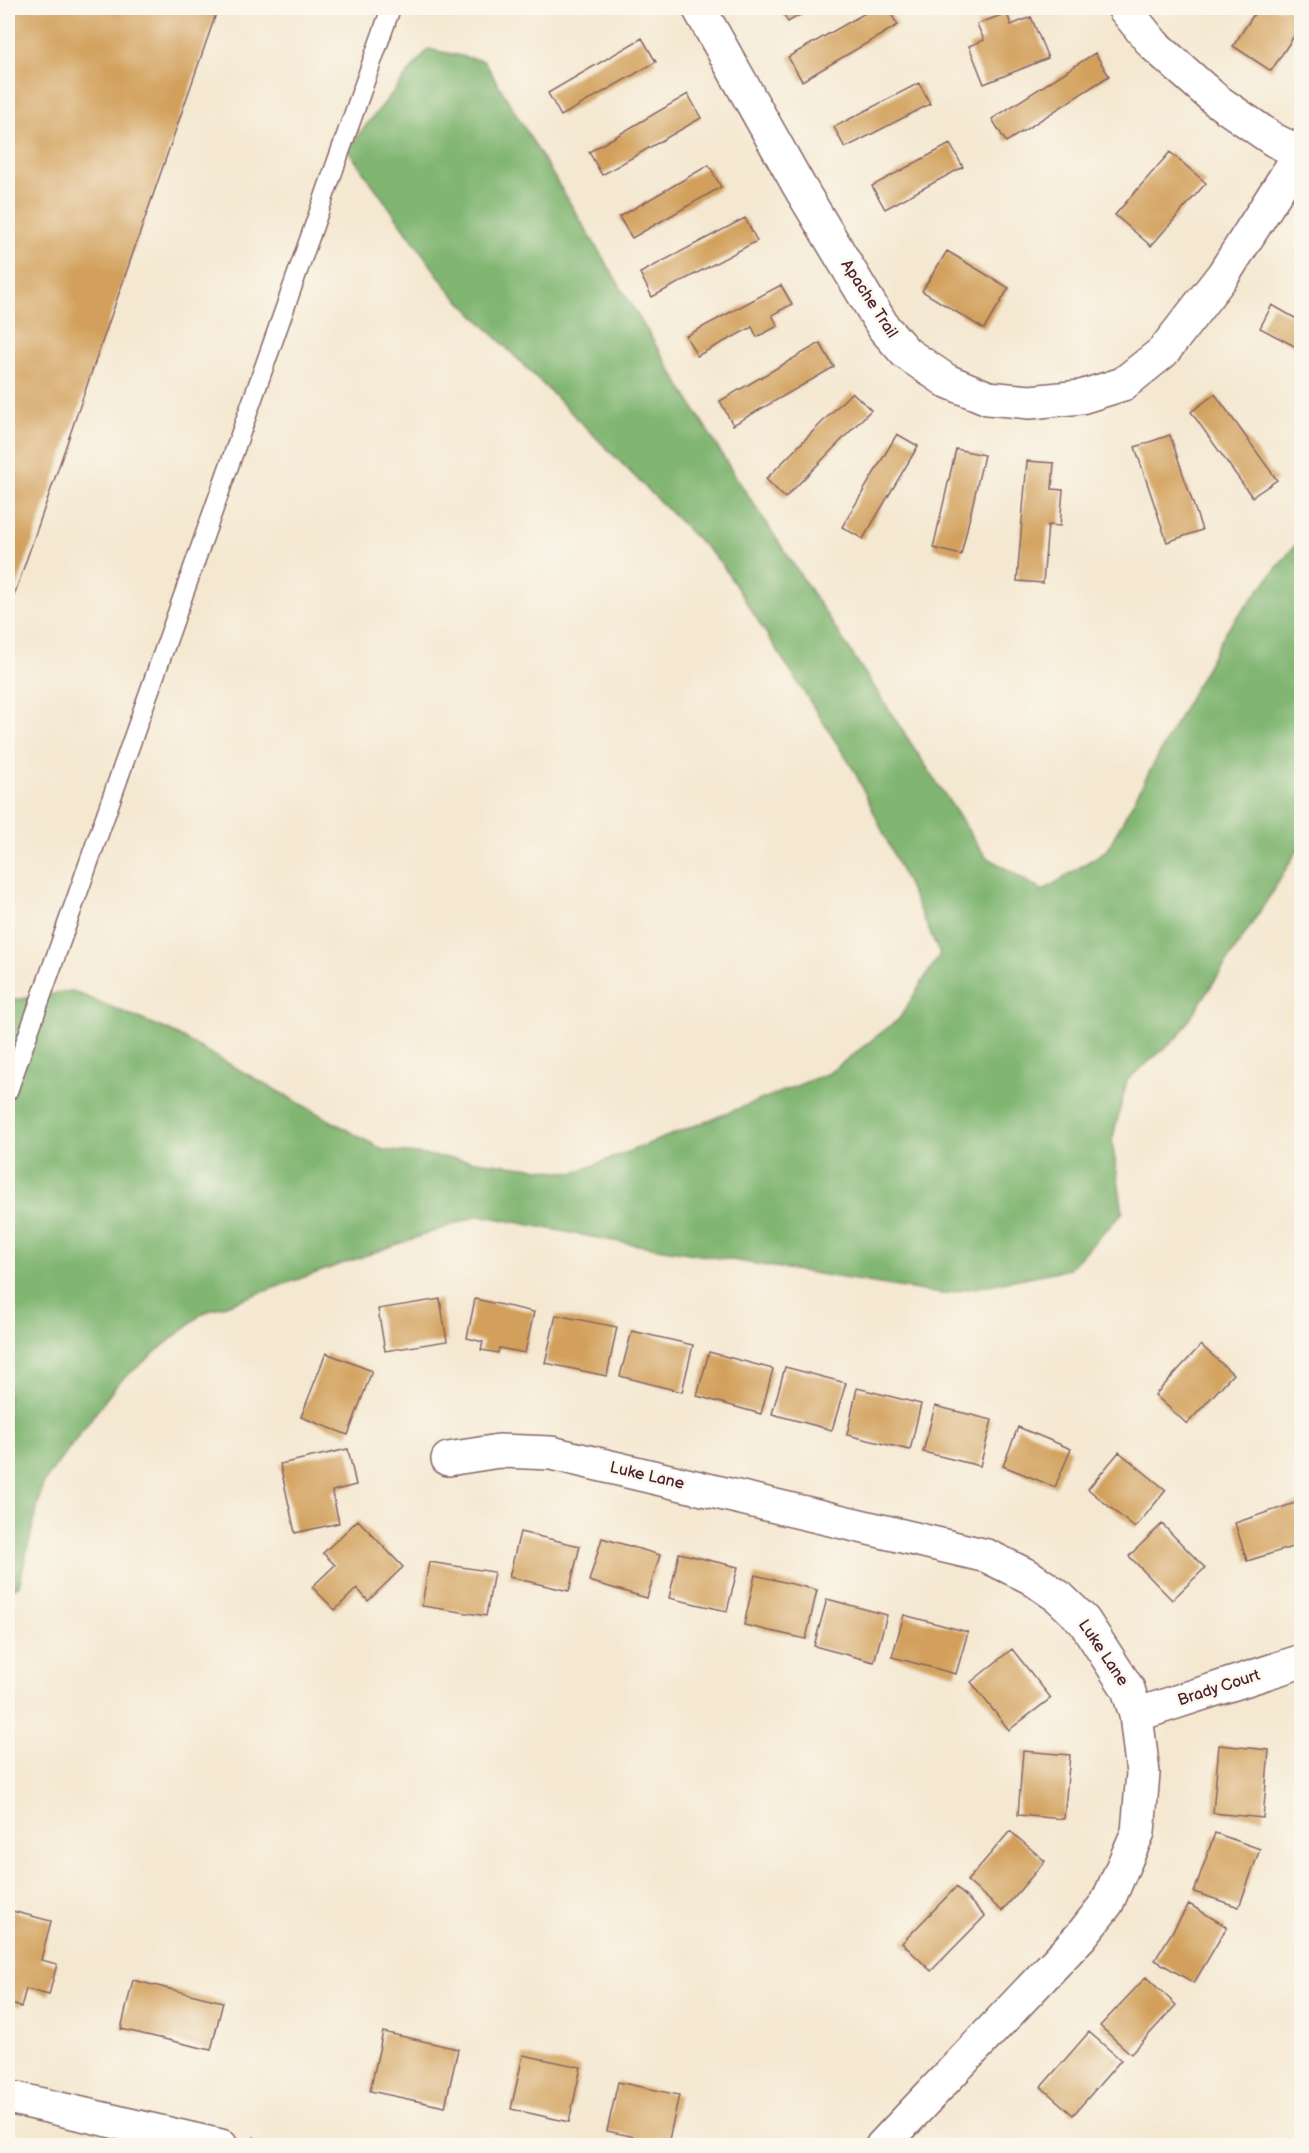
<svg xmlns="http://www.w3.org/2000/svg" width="1309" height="2153" viewBox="0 0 1309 2153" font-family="'Balsamiq Sans',sans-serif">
	<rect width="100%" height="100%" fill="#fbf7ec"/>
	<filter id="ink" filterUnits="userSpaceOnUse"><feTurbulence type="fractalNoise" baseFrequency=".0167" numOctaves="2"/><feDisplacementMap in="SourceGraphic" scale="12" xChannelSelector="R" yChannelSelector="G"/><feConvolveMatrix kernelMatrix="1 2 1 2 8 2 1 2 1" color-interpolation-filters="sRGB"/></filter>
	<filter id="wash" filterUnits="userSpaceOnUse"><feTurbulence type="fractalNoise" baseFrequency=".008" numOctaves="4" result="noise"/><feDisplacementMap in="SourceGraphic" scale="24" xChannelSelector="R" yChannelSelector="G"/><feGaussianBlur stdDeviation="1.35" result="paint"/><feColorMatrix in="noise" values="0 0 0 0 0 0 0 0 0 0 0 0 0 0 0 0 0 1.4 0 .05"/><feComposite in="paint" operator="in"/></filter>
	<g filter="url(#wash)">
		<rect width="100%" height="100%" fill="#f4e8d1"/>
		<!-- forest -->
		<path fill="#81b672" stroke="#666a4e" stroke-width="1.5" d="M428,49l56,12 246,407 255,388 58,35 64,-41 119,-219 75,-93v306l-28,47 -95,146 -51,43 -15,61 11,71 -54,57 -127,25 -334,-54 -128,-25 -277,98 -85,70 -75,100 -24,102 -11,7v-591l64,-10 98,40 213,119 191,23 255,-100 70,-54 41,-65 -86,-184 -133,-207 -272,-273 -102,-141z"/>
		<g id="blocks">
			<!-- building -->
			<path fill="#d2a05b" d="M8,8h210l-210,605z
				M780,8h32l-24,14z
				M874,8h13l11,17 -96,56 -14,-24z
				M1258,8h44v16l-31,47 -38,-25z
				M1007,13l4,12 20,-8 17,41 -64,26 -15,-38 15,-6 -7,-16z
				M642,38l14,24 -95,54 -13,-23z
				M1095,53l14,23 -103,66 -14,-23z
				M919,83l11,21 -85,44 -11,-21z
				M688,94l13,24 -99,57 -13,-23z
				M950,144l13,23 -78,42 -13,-23z
				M1170,152l36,31 -55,63 -36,-31z
				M709,165l12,22 -89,51 -13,-21z
				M745,218l12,23 -105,56 -12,-24z
				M947,251l62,37 -25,41 -62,-38z
				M781,285l11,19 -20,11 6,11 -21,11 -5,-10 -55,29 -11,-20z
				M1272,305l30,17v28l-42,-22z
				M820,343l14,24 -101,58 -13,-24z
				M852,392l19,18 -86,88 -19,-19z
				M1215,394l62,86 -25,17 -61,-85z
				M897,434l21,12 -55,93 -21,-12z
				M1170,435l32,95 -35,12 -32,-95z
				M956,449l28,6 -23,100 -28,-7z
				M1027,461l27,2 -2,26 11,1 -3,36 -12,-1 -5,58 -26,-2z
				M440,1299l7,42 -62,10 -7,-42z
				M475,1299l59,13 -9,41 -26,-5 -1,5 -17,-3 2,-8 -16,-4z
				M556,1315l61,12 -10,49 -62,-13z
				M632,1331l61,14 -11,47 -62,-16z
				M1201,1345l32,29 -46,50 -32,-29z
				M709,1352l64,17 -12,45 -64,-18z
				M326,1353l46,18 -24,64 -47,-18z
				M785,1367l61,16 -14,47 -60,-16z
				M857,1388l64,16 -11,46 -63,-15z
				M935,1406l57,14 -12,46 -57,-14z
				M1018,1427l53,22 -16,38 -52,-21z
				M348,1449l8,36 -24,6 7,32 -44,10 -15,-69z
				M1119,1452l47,38 -31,38 -47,-39z
				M1298,1502l4,12v30l-55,17 -12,-38z
				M358,1520l45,47 -35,34 -11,-13 -22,22 -23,-23 23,-22 -12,-12z
				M1162,1524l43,44 -33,32 -43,-44z
				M520,1532l60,14 -11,45 -60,-14z
				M602,1538l58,17 -13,43 -58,-17z
				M679,1553l59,14 -11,44 -58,-13z
				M429,1562l65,10 -8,44 -64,-10z
				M755,1575l62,15 -11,49 -62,-14z
				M827,1599l60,16 -13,47 -60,-16z
				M904,1615l64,17 -12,42 -64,-17z
				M1012,1649l39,49 -42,32 -38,-48z
				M1219,1745l50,5 -6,68 -50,-5z
				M1023,1751l47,4 -6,64 -46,-4z
				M1010,1831l35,30 -43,50 -35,-30z
				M1215,1833l45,16 -21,58 -45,-15z
				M956,1887l29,29 -54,55 -29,-28z
				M1189,1904l38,23 -33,56 -39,-23z
				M8,1910l43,11 -10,39 16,4 -8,31 -23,-6 -5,18 -13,-4z
				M1146,1977l30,28 -45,49 -31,-28z
				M133,1980l90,22 -12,48 -90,-21z
				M383,2032l75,17 -13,58 -75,-16z
				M1089,2032l32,28 -48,55 -32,-28z
				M523,2055l58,12 -12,55 -58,-13z
				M618,2082l61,13 -11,49 -61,-13z"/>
		</g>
	</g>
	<g filter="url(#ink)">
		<use href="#blocks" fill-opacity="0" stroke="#866565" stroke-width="1.5"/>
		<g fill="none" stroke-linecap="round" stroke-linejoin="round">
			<!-- lane casing -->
			<g stroke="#866565" stroke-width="21">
				<path id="lane" d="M8,1091l383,-1083"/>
			</g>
			<!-- street casing -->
			<g stroke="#866565" stroke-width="36">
				<path id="street" d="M699,8l100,178 85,142 22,25 41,28 41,17 42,4 51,-5 42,-13 40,-32 60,-77 79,-124
					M1124,8l30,37 62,55 58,40 28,14
					M448,1459l51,-8 52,2 436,103 43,21 29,20 25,24 44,68 8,26 7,58 -5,59 -31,71 -26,33 -199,210
					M1136,1715l166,-54
					M8,2097l213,49"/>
			</g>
			<!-- path -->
			<path stroke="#866565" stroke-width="4" stroke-dasharray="1.5 4.5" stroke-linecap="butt" d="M253,2138l30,8"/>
			<!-- lane -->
			<use href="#lane" stroke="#fff" stroke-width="18"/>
			<!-- street -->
			<use href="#street" stroke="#fff" stroke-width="33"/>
		</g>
	</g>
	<g text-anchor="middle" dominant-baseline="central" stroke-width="5" stroke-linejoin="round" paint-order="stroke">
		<!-- street labels -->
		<g font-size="16" fill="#4a1f2b" stroke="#fbf7ec">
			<text transform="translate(869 299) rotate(57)">Apache Trail</text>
			<text transform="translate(647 1476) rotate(13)">Luke Lane</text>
			<text transform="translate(1103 1653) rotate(56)">Luke Lane</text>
			<text transform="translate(1219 1688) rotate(-18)">Brady Court</text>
		</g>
	</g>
	<!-- margin -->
	<rect width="1309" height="2153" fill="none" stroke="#fbf7ec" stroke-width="30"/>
</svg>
